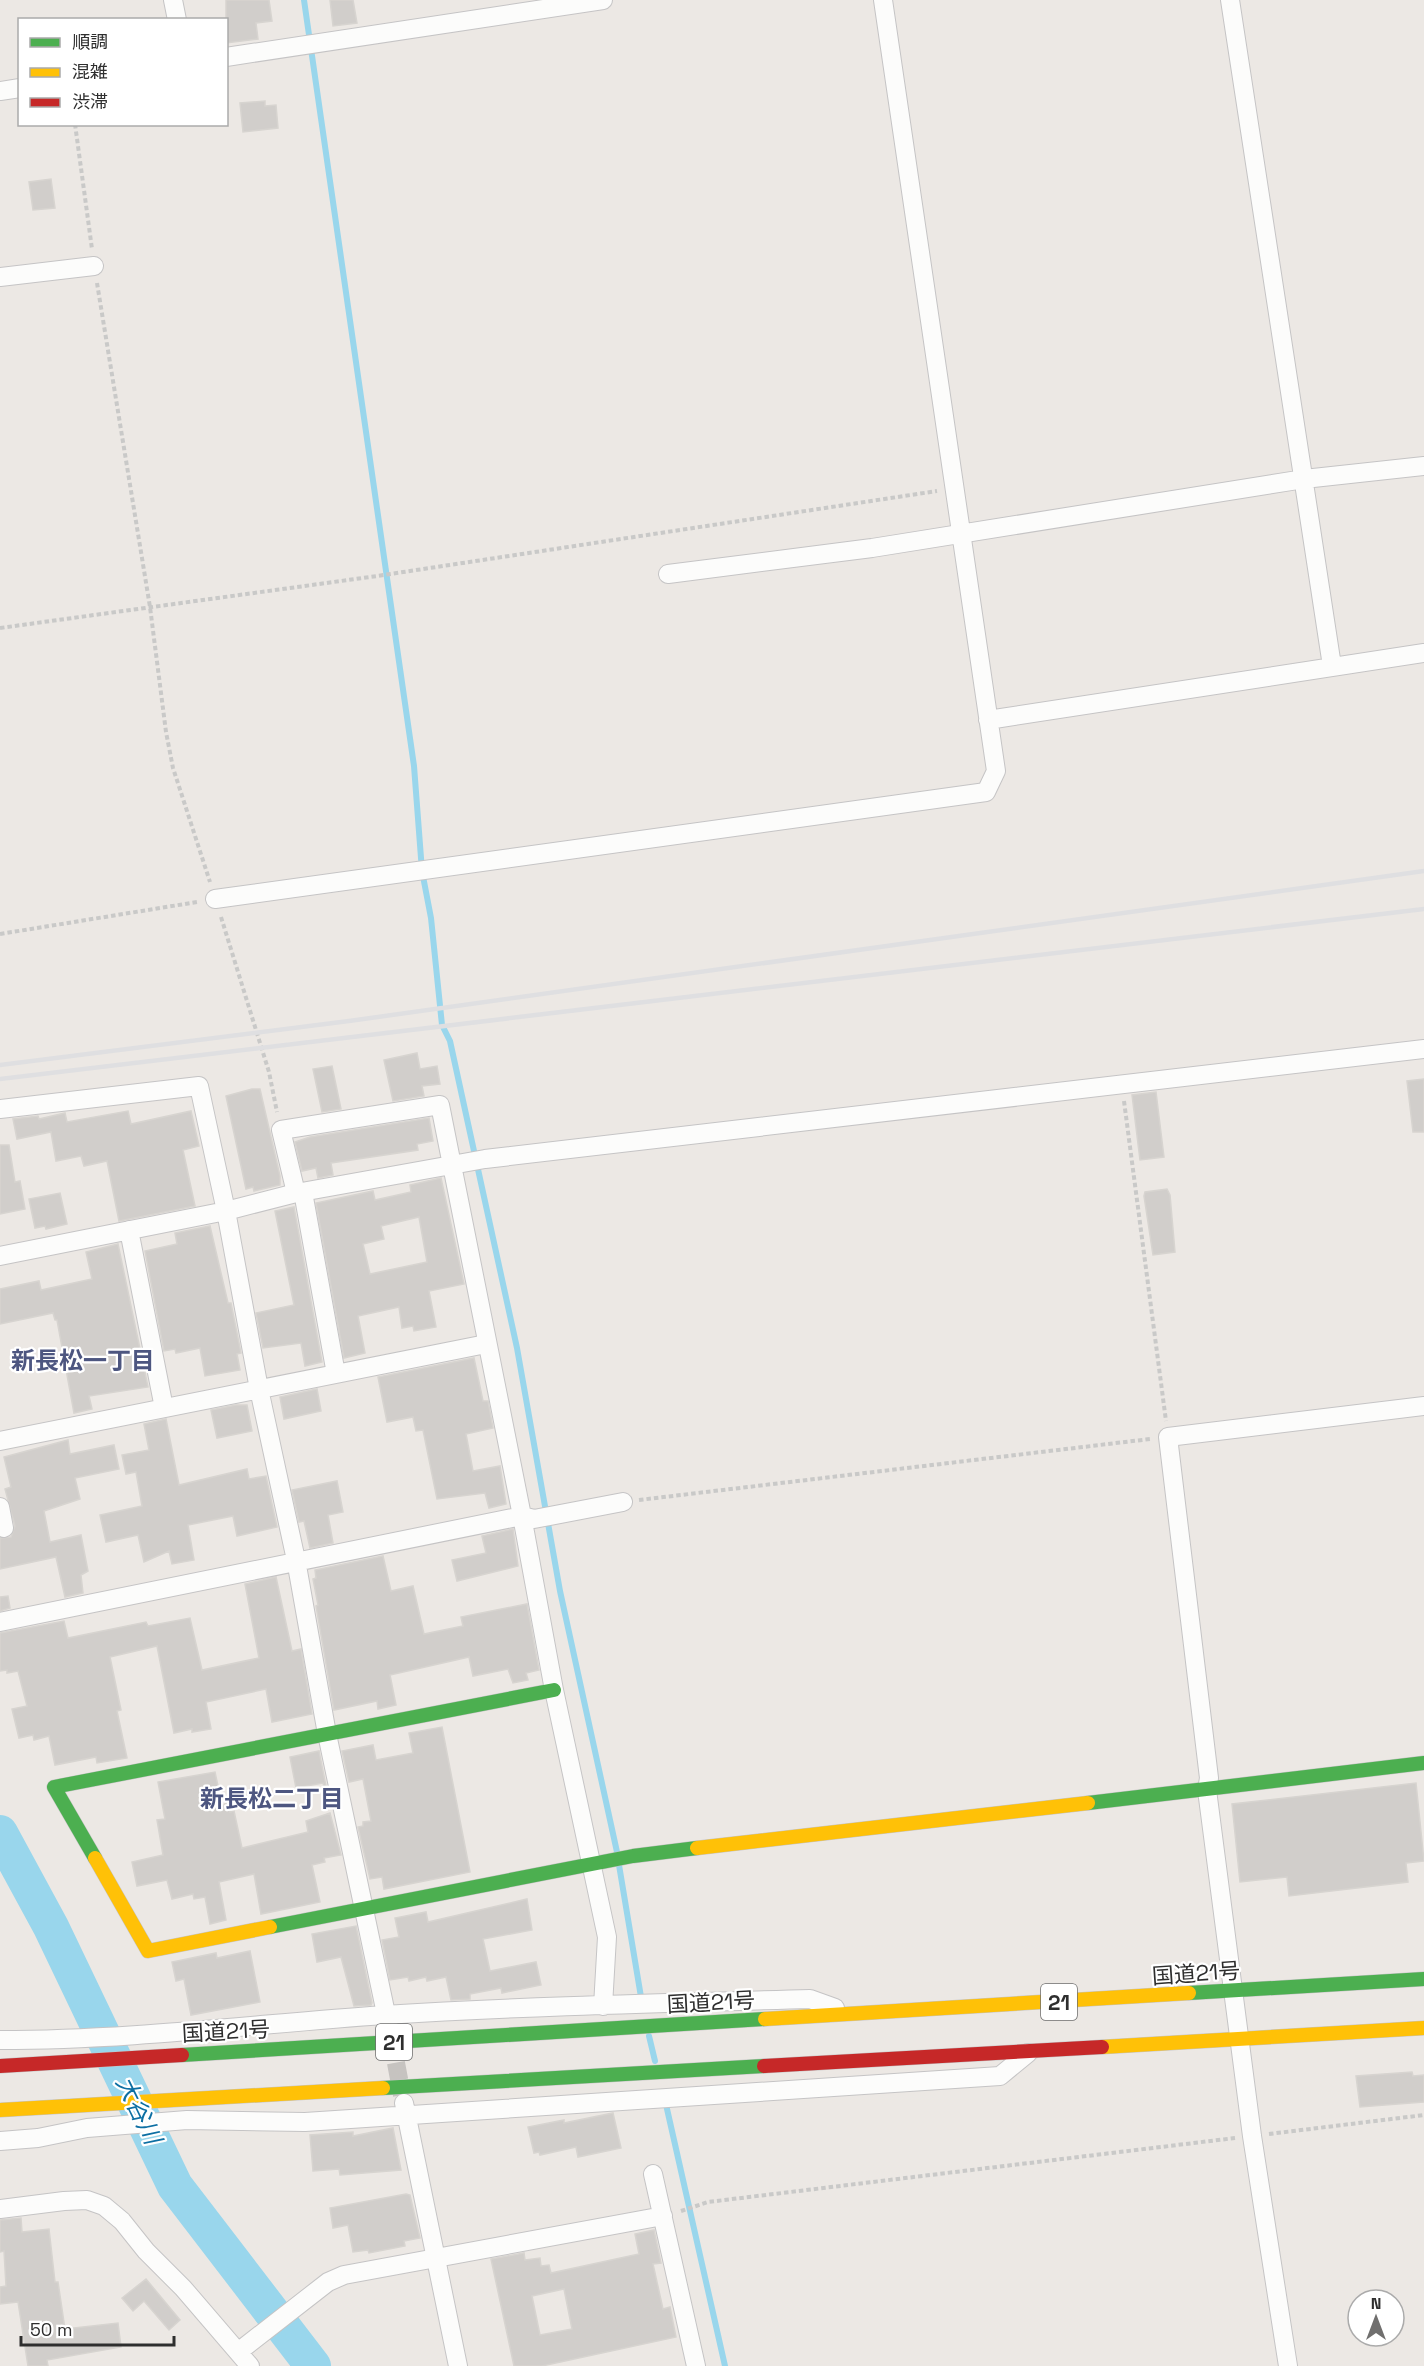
<svg xmlns="http://www.w3.org/2000/svg" width="1424" height="2366" viewBox="0 0 1424 2366" font-family="'Space Grotesk','Noto Sans JP',sans-serif">
	<rect width="100%" height="100%" fill="#ece8e4"/>
	<g fill="none" stroke-linecap="round" stroke-linejoin="round">
		<!-- stream -->
		<path stroke="#99d6ec" stroke-width="6" d="M304,0l110,766 8,105 9,47 11,107 8,16 67,307 43,243 57,261
			M0,1849l9,-3
			M619,1865l23,138
			M649,2036l6,25
			M665,2100l60,266"/>
		<!-- river -->
		<path stroke="#99d6ec" stroke-width="36" d="M0,1833l51,94 124,259 138,180"/>
	</g>
	<!-- building -->
	<path fill="#d1cecb" stroke="#d7d4d0" stroke-width="1.5" fill-rule="evenodd" d="M226,0h43l3,21 -16,2 2,16 -32,4z
		M330,0h23l4,23 -24,3z
		M265,101v5l11,-1 2,23 -35,4 -3,-29z
		M51,179l4,29 -22,2 -4,-28z
		M417,1053l3,16 17,-3 3,18 -18,2 2,10 -31,5 -9,-41z
		M332,1066l9,43 -19,3 -9,-43z
		M1424,1079v53h-11l-6,-51z
		M252,1089h8l20,87v9l-26,6 -1,-4 -7,2 -20,-93z
		M1156,1092l8,65 -24,3 -8,-65z
		M128,1111l3,13 60,-13 8,35 -16,4 12,56 -76,15 -12,-60 -23,5 -3,-10 -25,5 -5,-29 -34,7 -4,-20 25,-3 1,3 26,-6 2,9z
		M429,1118l4,23 -16,3 1,6 -87,13 2,12 -15,3 -2,-10 -14,3 -7,-29 15,-5z
		M0,1145h9l6,37 5,-1 5,28 -25,5z
		M441,1178l23,106 -35,7 7,36 -22,4 -1,-5 -11,2 -3,-21 -41,9 7,37 -21,5 -28,-155 57,-12 2,9 36,-8 -1,-7zM419,1217l8,45 -57,12 -7,-30 21,-5 -3,-13z
		M1167,1189l3,6 5,57 -22,3 -9,-59 1,-4z
		M60,1193l7,31 -21,5 -1,-3 -10,2 -6,-29z
		M294,1207l28,155 -17,4 -4,-23 -38,5 -7,-35 38,-8 -19,-94z
		M210,1226l18,77h3l10,50 -4,1 3,16 -35,6 -5,-28 -24,5 -1,-4 -11,2 -19,-100 32,-7 -2,-11z
		M118,1244l30,143 -59,9 3,13 -18,4 -17,-93h-2l-2,-7 -53,11v-35l39,-8 2,9 51,-11 -6,-27z
		M474,1358l9,43h5l5,27 -27,6 7,37 27,-5 6,38 -17,4 -4,-15 -48,6 -14,-69 -7,1 -3,-14 -26,5 -9,-45z
		M317,1389l4,22 -37,8 -4,-22z
		M236,1405h11l5,26 -35,7 -6,-28z
		M166,1419l13,66 68,-16 2,10 17,-3 11,51 -40,9 -4,-20 -45,9 6,35 -22,4 -3,-13 -25,11 -6,-27 -32,7 -6,-27 42,-9 -6,-34 -10,2 -4,-19 27,-5 -5,-26z
		M68,1440l2,14 44,-9 5,24 -44,9 5,21 -36,12 6,31 31,-7 7,36 -7,4 2,18 -18,4 -9,-40 -56,12v-31l11,-1 4,-11 -10,-37 6,-2 -7,-30z
		M337,1481l6,31 -15,3 5,28 -23,5 -6,-27 -5,1 -7,-32z
		M513,1529l5,37 -61,15 -5,-21 34,-7 -4,-17z
		M383,1556l8,35 22,-5 11,48 39,-8 -2,-9 66,-13 12,66 -13,3 2,7 -15,3 -5,-14 -35,7 -4,-19 -79,18 6,30 -18,4 -1,-8 -43,9 -18,-104 2,-1 -5,-26 3,-1 -1,-8z
		M276,1577l16,74 9,-2 11,65 -40,8 -6,-33 -60,13 5,27 -19,3v-3l-18,4 -17,-87 -47,11 11,53 -4,1 10,47 -30,5 -1,-6 -41,8 -6,-29 -15,4 -1,-5 -14,3 -7,-29 15,-3 -9,-35 -11,2v-3l-7,1v-38l64,-12 4,17 78,-16 2,4 42,-8 12,52 57,-12 -14,-74z
		M8,1596l2,12 -10,3v-14z
		M442,1727l28,145 -86,17 -2,-12 -12,2 -12,-52 5,-1v-4l8,-1 -8,-42 -14,3 -7,-31 31,-6 3,15 37,-7 -4,-20z
		M319,1751l7,35 -2,1 -1,-4 -27,5 -6,-31z
		M215,1772l7,33 6,-2 2,9 4,-1 8,37 66,-16 -2,-11 24,-8 11,42 -17,3 1,4 -13,3 8,37 -59,12 -7,-40 -35,8 7,38 -16,4 -5,-27 -11,2 -1,-5 -21,5 -5,-19 -30,6 -5,-24 31,-7 -6,-35 8,-1 -7,-37z
		M1416,1783l8,78 -18,2 2,19 -119,14 -2,-19 -47,5 -8,-78z
		M527,1899l5,31 -49,9 7,32 46,-9 5,23 -39,8 -1,-5 -31,6v5l-19,1 -5,-23 -19,4 -1,-4 -17,4 -1,-4 -18,3 -8,-40 17,-3 -4,-19 31,-6 2,10z
		M356,1926l16,77 -1,2 -17,1 -13,-49 -24,5 -5,-28z
		M250,1951l10,51 -69,13 -7,-36 -8,2 -4,-19 44,-9 1,5z
		M1412,2072l1,4 11,-1v27l-64,5 -4,-31z
		M613,2113l8,35 -43,9 -2,-10 -36,8 -1,-3 -5,1 -6,-26 36,-7v3z
		M393,2128l8,42 -61,5 -1,-6 -26,2 -3,-36 43,-3v4z
		M406,2194l4,1 10,43 -16,3 1,5 -36,7 -1,-3 -15,2 -5,-27 -15,3 -3,-20z
		M21,2218l1,14 27,-3 6,53h3l7,47 53,-6 3,24 -74,13 1,6h-20l-10,-64 -18,2v-17l6,-1 -2,-35 -4,1v-32z
		M654,2230l7,33 -8,1 10,45 7,-2 6,30 -134,29h-28l-23,-107 33,-6 1,7 15,-2 1,8 8,-1 2,8 88,-19 -4,-20zM564,2289l8,40 -32,6 -8,-39z
		M146,2279l34,41 -11,10 -25,-29 -11,10 -11,-13z"/>
	<g fill="none" stroke-linecap="round" stroke-linejoin="round">
		<!-- street-tunnel -->
		<path stroke="#c6c3c0" stroke-width="18" stroke-dasharray="18 9" stroke-linecap="butt" d="M391,2036l11,59"/>
		<!-- street casing -->
		<g stroke="#c5c4c5" stroke-width="20">
			<path id="street" d="M173,0l4,20
				M1230,0l102,666
				M226,57l377,-57
				M0,91l20,-3
				M0,277l94,-11
				M668,574l204,-26 432,-69 120,-13
				M988,720l436,-67
				M215,899l771,-107 10,-21 -113,-771
				M0,1109l199,-23 27,125 33,178 37,171 31,174 62,294
				M303,1192l33,182
				M296,1193l-15,-63 159,-25 82,411 32,174 53,247 -4,69
				M129,1230l35,178
				M0,1256l226,-45 70,-18 189,-34 939,-110
				M0,1441l486,-97
				M0,1507l4,21
				M0,1622l522,-106 12,3 89,-17
				M0,2040c129,0 256,-16 384,-25 142,-9 284,-12 426,-16l25,9
				M404,2103l54,263
				M0,2141l38,-3 49,-10 100,-8 118,2 695,-46 28,-23
				M653,2174l43,192
				M0,2209l64,-8 23,-1 17,6 18,15 24,30 37,37 67,78
				M238,2352l90,-70 16,-7 319,-59
				M1288,2366l-36,-230 -45,-346 2,-12 -41,-341 256,-31"/>
		</g>
		<!-- fast casing -->
		<g stroke="#c5c4c5" stroke-width="15">
			<path id="fast" d="M1088,1803l336,-40
				M95,1858l-41,-71 500,-97
				M270,1927l363,-71 64,-8
				M1189,1993l235,-14
				M182,2055l583,-36
				M383,2088l381,-22"/>
		</g>
		<!-- slow casing -->
		<g stroke="#c5c4c5" stroke-width="15">
			<path id="slow" d="M697,1848l391,-45
				M95,1858l53,93 122,-24
				M765,2019l424,-26
				M1102,2047l322,-19
				M0,2110l383,-22"/>
		</g>
		<!-- jam casing -->
		<g stroke="#c5c4c5" stroke-width="15">
			<path id="jam" d="M0,2066l182,-11
				M764,2066l338,-19"/>
		</g>
		<!-- path -->
		<path stroke="#c9c9c8" stroke-width="4" stroke-dasharray="4.5 3" stroke-linecap="butt" d="M75,124l17,125
			M97,283l53,324 16,125 7,36 37,114
			M0,628l377,-52 560,-85
			M221,917l48,155 8,40
			M0,934l197,-32
			M1124,1101l42,320
			M639,1500l511,-61
			M1269,2134l155,-19
			M681,2211l27,-9 527,-64"/>
		<!-- street -->
		<use href="#street" stroke="#fcfcfb" stroke-width="18"/>
		<!-- fast -->
		<use href="#fast" stroke="#4caf50" stroke-width="14"/>
		<!-- slow -->
		<use href="#slow" stroke="#ffc107" stroke-width="14"/>
		<!-- jam -->
		<use href="#jam" stroke="#c62828" stroke-width="14"/>
		<!-- rail -->
		<path stroke="#dfdfe1" stroke-width="4.5" d="M0,1065l349,-44 1075,-150
			M0,1079l1424,-170"/>
	</g>
	<g text-anchor="middle" dominant-baseline="central" stroke-width="4.5" stroke-linejoin="round" paint-order="stroke">
		<!-- shield labels -->
		<g fill="#fff" stroke="#6d6d6d" stroke-width="1.5">
			<rect x="1041" y="1984" width="36" height="36" rx="4.5"/>
			<rect x="376" y="2024" width="36" height="36" rx="4.5"/>
		</g>
		<g font-size="21" font-weight="bold" fill="#2e2e2e">
			<text x="1059" y="2002">21</text>
			<text x="394" y="2042">21</text>
		</g>
		<!-- street labels -->
		<g font-size="22" fill="#2e2e2e" stroke="#fff">
			<text transform="translate(1196 1973) rotate(-4)">国道21号</text>
			<text transform="translate(711 2002) rotate(-3)">国道21号</text>
			<text transform="translate(226 2031) rotate(-3)">国道21号</text>
		</g>
		<!-- neighbourhood labels -->
		<g font-size="24" font-weight="bold" fill="#4d5680" stroke="#fff">
			<text x="83" y="1360">新長松一丁目</text>
			<text x="272" y="1798">新長松二丁目</text>
		</g>
		<!-- water labels -->
		<g font-size="24" font-style="italic" fill="#0d6fa3" stroke="#fff">
			<text transform="translate(139 2110) rotate(64)">大谷川</text>
		</g>
	</g>
	<!-- legend -->
	<rect x="18" y="18" width="210" height="108" fill="#ffffff" stroke="#ababab" stroke-width="1.5"/>
	<rect x="30" y="38" width="30" height="9" fill="#4caf50" stroke="#ababab" stroke-width="1.5"/>
	<text x="72" y="48" font-size="18" fill="#2e2e2e">順調</text>
	<rect x="30" y="68" width="30" height="9" fill="#ffc107" stroke="#ababab" stroke-width="1.5"/>
	<text x="72" y="78" font-size="18" fill="#2e2e2e">混雑</text>
	<rect x="30" y="98" width="30" height="9" fill="#c62828" stroke="#ababab" stroke-width="1.5"/>
	<text x="72" y="108" font-size="18" fill="#2e2e2e">渋滞</text>
	<!-- north arrow -->
	<g transform="translate(1376 2318)"><circle r="28" fill="#ffffff" stroke="#ababab" stroke-width="1.5"/>
	<path d="M0-4.5L10 22L0 15L-10 22Z" fill="#706f6e"/>
	<text y="-9" font-size="16" font-weight="bold" text-anchor="middle" fill="#2e2e2e">N</text>
	</g>
	<!-- scale -->
	<path d="M21 2336v9h153v-9" fill="none" stroke="#2e2e2e" stroke-width="3"/>
	<text x="30" y="2336" font-size="18" fill="#2e2e2e" stroke="#ffffff" stroke-width="4.5" paint-order="stroke">50 m</text>
</svg>
